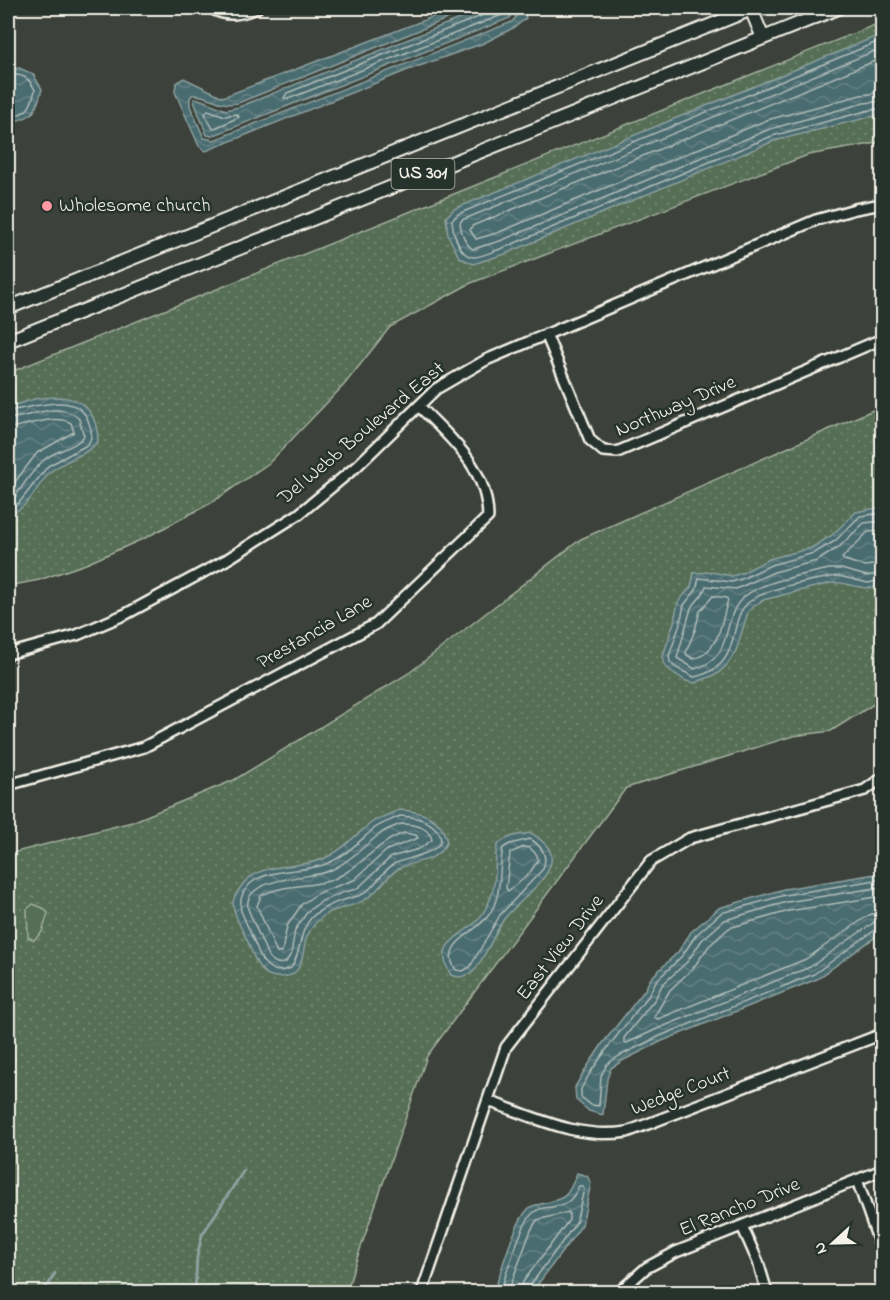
<svg xmlns="http://www.w3.org/2000/svg" width="890" height="1300" viewBox="0 0 890 1300" font-family="'Indie Flower',sans-serif">
	<defs>
		<pattern id="grass-dots" width="8" height="8" patternUnits="userSpaceOnUse" patternTransform="scale(1.5)"><rect width="8" height="8" fill="#556e54"/><path d="M2 2h.1M6 6h.1" fill="none" stroke="#6e836d" stroke-width="1.8" stroke-linecap="round"/></pattern>
		<pattern id="water-waves" width="16" height="10" patternUnits="userSpaceOnUse" patternTransform="scale(1.5)"><rect width="16" height="10" fill="#4a6c70"/><path d="M0 5q4-4 8 0t8 0" fill="none" stroke="#658184"/></pattern>
	</defs>
	<rect width="100%" height="100%" fill="#3c423b"/>
	<filter id="ink" filterUnits="userSpaceOnUse"><feTurbulence type="fractalNoise" baseFrequency=".0167" numOctaves="2"/><feDisplacementMap in="SourceGraphic" scale="12" xChannelSelector="R" yChannelSelector="G"/><feConvolveMatrix kernelMatrix="1 2 1 2 8 2 1 2 1" color-interpolation-filters="sRGB"/></filter>
	<g filter="url(#ink)">
		<!-- grass -->
		<path fill="url(#grass-dots)" stroke="#a4b09e" stroke-width="1.5" d="M882,22v120l-74,13 -337,128 -81,44 -46,58 -75,78 -58,40 -66,35 -59,26 -47,16 -31,6v-213z
			M882,406v293l-51,32 -38,5 -167,52 -199,268 -74,214 -6,22h-339v-438l124,-32 102,-42 175,-107 172,-134z"/>
		<!-- garden -->
		<path fill="#556e54" stroke="#a4b09e" stroke-width="1.5" d="M33,904l10,4 5,5 -6,19 -8,8 -6,-3 -1,-28z"/>
		<!-- water -->
		<path fill="url(#water-waves)" stroke="#8ea1a0" stroke-width="1.5" d="M456,8h18l-236,95c-21,4 -28,-9 -46,-8l-2,3v8l14,32 10,2 298,-118 4,-5 -2,-9h9l3,10 -11,9 -31,16 -76,27 -202,81 -7,-5 -24,-54 1,-9 8,-5 39,19z
			M486,8h22l4,7 -2,3 -298,118 -5,-1 -12,-31 -1,-5h5l27,11 13,-3z
			M882,34v80l-108,27 -269,113 -32,10 -14,-7 -11,-22 -2,-18 8,-8z
			M19,68l14,6 9,15c-8,29 -8,25 -34,35v-54z
			M60,397c26,2 38,19 38,45 -13,14 -30,17 -44,27 -19,14 -20,38 -46,45v-107l30,-9z
			M882,507v79c-25,6 -30,-5 -51,-3l-68,17 -10,7 -5,5 -12,39 -9,14 -10,9 -22,9 -9,-2 -15,-10 -6,-5 -2,-10 11,-34 4,-20 13,-15 3,-14 17,-1 21,4 10,-3 27,-14 42,-11 20,-12 25,-24z
			M399,810c22,1 43,7 48,32 -14,24 -30,16 -49,27 -13,8 -20,24 -34,31 -10,7 -26,7 -38,14 -7,5 -14,12 -18,20 -8,18 -1,44 -30,43 -19,0 -24,-20 -30,-35 -5,-11 -14,-25 -15,-38 0,-5 4,-12 7,-16 18,-28 55,-18 83,-29 20,-8 33,-26 51,-38 7,-4 17,-7 25,-11z
			M531,833c6,3 10,7 15,12 22,24 -29,56 -42,74 -11,17 -18,37 -31,53 -8,4 -13,7 -22,3 -19,-32 8,-37 26,-54 6,-7 11,-16 14,-24 6,-16 3,-35 6,-51 7,-10 23,-12 34,-13z
			M882,873v59l-65,47 -155,62 -40,20 -11,7 -4,11 -4,36 -14,-4 -13,-11 -1,-13 10,-17 18,-27 41,-52 7,-13 27,-26 13,-20 28,-24 65,-19z
			M577,1173l10,3 4,7 -9,42 -50,67h-38c7,-20 20,-69 34,-83 4,-4 8,-4 13,-5 25,-5 27,-7 36,-31z"/>
		<g fill="none" stroke-linecap="round" stroke-linejoin="round">
			<!-- shore -->
			<path stroke="#b0bcb8" stroke-width="1.5" d="M485,8v4l-4,4 -194,77 -3,5 4,1 214,-84 1,-7
				M882,40l-424,174 -6,6c1,12 7,38 23,37 9,-1 19,-6 28,-9l269,-112 94,-25 16,-3
				M882,48l-420,172 -2,3c1,9 5,22 13,26l27,-8 270,-112 94,-26 18,-2
				M882,58l-410,168 -2,4 6,9 21,-6 270,-113 94,-25 21,-3
				M8,75c14,-1 21,2 27,15 -5,22 -8,21 -27,28
				M208,110l17,6 12,-2 2,3 -26,12 -8,-15z
				M8,411c24,-2 70,-23 81,12 3,8 4,15 -2,22l-39,21 -29,37 -11,5
				M8,419c22,-2 53,-19 71,0l5,17c-9,12 -29,14 -40,24 -12,10 -21,26 -30,38l-6,2
				M8,428c18,-1 46,-15 63,-5l3,9 -37,21 -29,38
				M882,513l-22,3 -25,25 -21,12 -43,12 -27,13 -12,4 -33,-4 -3,12 -12,15 -4,19 -11,32 1,6 5,5 19,10c52,-11 31,-56 55,-75 19,-15 58,-20 81,-25l9,-1 29,7 14,-3
				M882,521l-18,2 -25,24 -22,14 -43,11 -38,17 -30,-3 -4,9 -11,13 -14,50 18,11c42,-12 24,-52 50,-73 20,-16 59,-21 84,-27h12l26,7 15,-3
				M882,531l-14,1 -26,26 2,2 20,6 18,-2
				M713,596l13,2 2,2c-7,22 -8,51 -34,59l-7,-4 -1,-3 9,-22 5,-19z
				M400,816c13,1 24,2 34,11 25,25 -28,30 -40,37 -13,8 -20,25 -33,31 -4,2 -9,2 -14,4 -12,3 -27,10 -36,19 -13,15 -9,35 -20,50 -13,6 -21,2 -29,-8l-21,-49c-2,-11 2,-21 10,-28 17,-14 51,-11 72,-18 20,-6 36,-24 52,-37 7,-5 17,-8 25,-12z
				M401,824c13,0 28,2 31,16l-13,9 -28,8 -34,32 -13,3 -22,9 -14,10 -13,19 -4,24 -5,8c-7,4 -13,0 -18,-6l-20,-47c-6,-31 56,-31 75,-36 22,-6 39,-26 57,-39 6,-5 14,-7 21,-10z
				M404,833l12,2 2,3 -31,12 -33,30 -36,13 -16,11 -15,22 -5,26 -5,1 -20,-47 4,-10c17,-11 48,-9 68,-15 29,-10 46,-38 75,-48z
				M530,839c12,7 18,17 13,30l-43,46 -30,52 -7,4 -7,-1c-18,-26 20,-37 32,-54 15,-20 10,-45 15,-68l7,-4z
				M524,847l6,1 7,7 1,5 -9,14 -21,17 -2,-3 4,-35z
				M882,879l-97,16 -64,18 -25,22 -14,21 -26,25 -7,14 -41,52 -18,26 -9,16v8l10,8 8,1 2,-30 6,-12 12,-8 41,-20 154,-62 54,-39 10,-7h4
				M882,887l-95,15 -62,18 -23,20 -15,22 -25,23 -7,14 -31,39v4l3,1 30,-14 153,-62 63,-44 9,-3
				M882,896l-93,15 -60,17 -20,18 -16,22 -23,22 -16,27 4,2 148,-60 63,-44 13,-4
				M500,1292c6,-16 21,-69 33,-79 15,-13 32,5 46,-27h3l2,3 -8,34 -47,64 -1,5
				M508,1292l23,-62 6,-10 32,-8v8l-46,62 -3,10"/>
			<!-- stream -->
			<path stroke="#8ea1a0" stroke-width="3" d="M40,1292l9,-8 6,-11
				M195,1292l2,-35 5,-22 42,-65"/>
			<!-- minor casing -->
			<g stroke="#f4f1e8" stroke-width="14">
				<path id="minor" d="M211,8c16,10 30,6 46,0
					M546,334l44,106 13,11 14,1 265,-113
					M8,654l69,-19 49,-21 100,-54 73,-46 58,-48 79,-77 50,-29 330,-140 39,-11 27,-5
					M8,785l136,-38 232,-123 112,-107c-1,-50 -37,-78 -69,-111
					M488,1101c46,16 90,39 139,31l255,-98
					M857,1180l25,71
					M742,1226l16,36 9,30
					M422,1292l84,-245 145,-186 39,-23 175,-48 17,-12
					M619,1292l27,-24 30,-16 206,-82"/>
			</g>
			<!-- major casing -->
			<g stroke="#f4f1e8" stroke-width="16">
				<path id="major" d="M751,9l12,29
					M8,308l746,-300
					M8,341l830,-333"/>
			</g>
			<!-- minor -->
			<use href="#minor" stroke="#26332d" stroke-width="9"/>
			<!-- major -->
			<use href="#major" stroke="#26332d" stroke-width="12"/>
		</g>
	</g>
	<!-- markers -->
	<circle fill="#ff9aa2" stroke="#26332d" stroke-width="2" cx="47" cy="206" r="6"/>
	<g text-anchor="middle" dominant-baseline="central" stroke-width="5" stroke-linejoin="round" paint-order="stroke">
		<!-- shield labels -->
		<rect fill="#26332d" stroke="#b6b8b0" stroke-width="1.5" x="391.5" y="159" width="63" height="30" rx="4.5"/>
		<g font-size="18" font-weight="bold" fill="#f4f1e8">
			<text x="423" y="174">US 301</text>
		</g>
		<!-- poi labels -->
		<g font-size="20" fill="#f4f1e8" stroke="#26332d" text-anchor="start">
			<text x="59" y="206">Wholesome church</text>
		</g>
		<!-- street labels -->
		<g font-size="20" fill="#f4f1e8" stroke="#26332d">
			<text transform="translate(676 407) rotate(-23)">Northway Drive</text>
			<text transform="translate(362 434) rotate(-40)">Del Webb Boulevard East</text>
			<text transform="translate(315 633) rotate(-30)">Prestancia Lane</text>
			<text transform="translate(561 948) rotate(-52)">East View Drive</text>
			<text transform="translate(681 1092) rotate(-21)">Wedge Court</text>
			<text transform="translate(740 1208) rotate(-22)">El Rancho Drive</text>
		</g>
	</g>
	<!-- margin -->
	<rect width="890" height="1300" fill="none" stroke="#26332d" stroke-width="30"/>
	<rect x="15" y="15" width="860" height="1270" fill="none" stroke="#f4f1e8" stroke-width="2" filter="url(#ink)"/>
	<!-- north arrow -->
	<g transform="translate(833 1243) rotate(248)" stroke="#26332d" stroke-width="4.5" paint-order="stroke">
	<path d="M0-4.5L10 22L0 15L-10 22Z" fill="#f4f1e8"/>
	<text y="-9" font-size="16" font-weight="bold" text-anchor="middle" fill="#f4f1e8">N</text>
	</g>
</svg>
